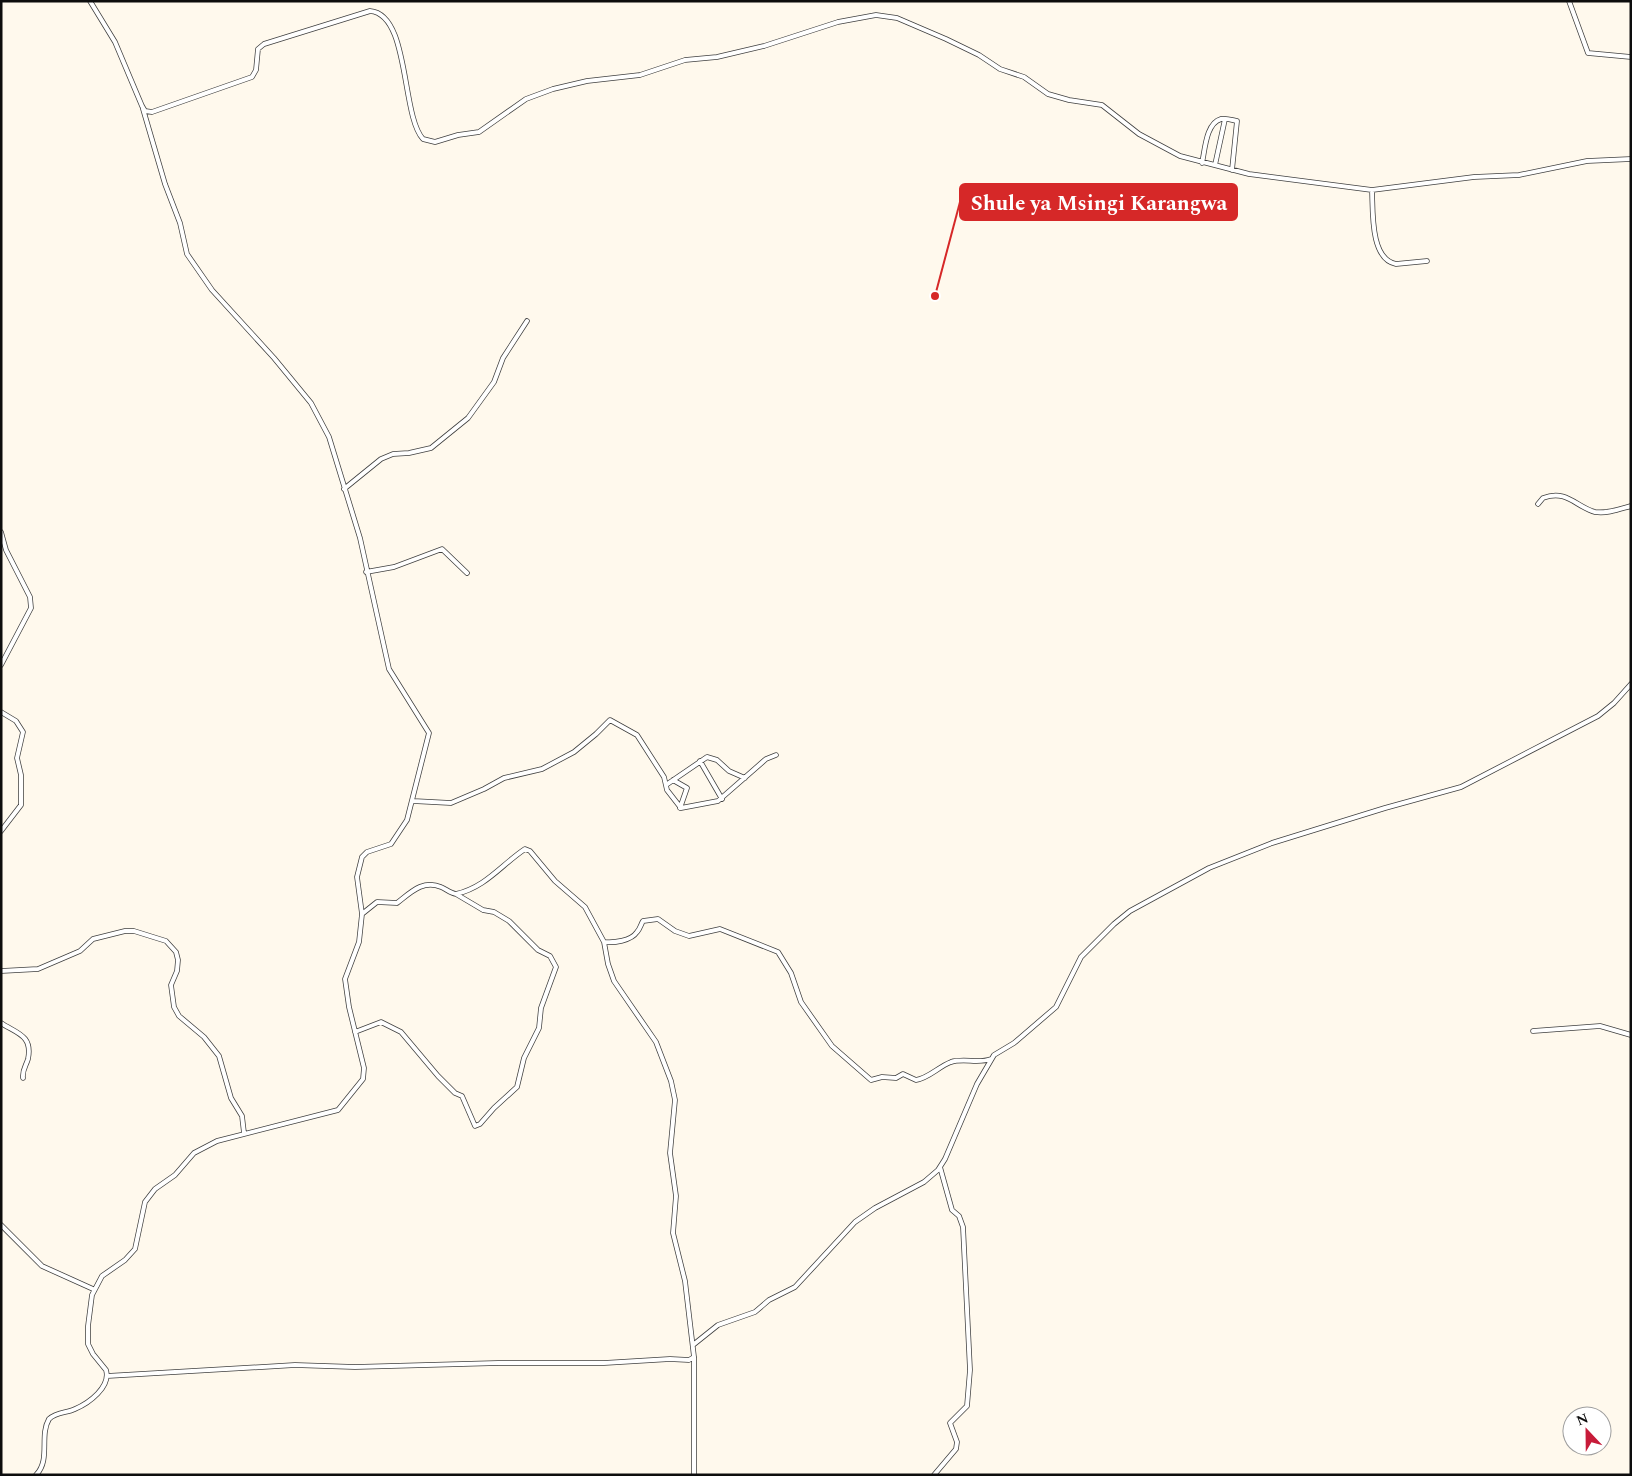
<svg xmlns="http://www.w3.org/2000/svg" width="1632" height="1476" viewBox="0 0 1632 1476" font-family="Spectral,serif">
	<rect width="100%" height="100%" fill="#fff9ed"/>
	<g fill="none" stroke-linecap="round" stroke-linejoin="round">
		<!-- street casing -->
		<g stroke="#404040" stroke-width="5.5">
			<path id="street" d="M90,1l25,41 27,64 3,5 7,1 100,-35 4,-7 2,-21 6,-5 106,-33c40,3 31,104 53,128l12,3 23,-7 21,-3 47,-33 27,-10 34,-8 53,-6 45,-15 32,-3 47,-11 74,-24 38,-7 21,3 49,21 33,16 21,14 24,8 24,17 21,6 33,5 37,29 41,22 69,18 123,16 102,-13 45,-2 68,-14 44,-2
				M1569,1l19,52 43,4
				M1202,163c3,-13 4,-40 19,-44 5,-1 11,1 16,2l-5,49
				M1215,165l10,-46
				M1372,190c1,21 -2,69 24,74l31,-3
				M344,489l37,-30 12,-5 16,-1 22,-5 37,-30 26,-36 9,-24 24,-37
				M1538,504l5,-6c24,-9 33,9 52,14 12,2 25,-3 36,-6
				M1,532l5,18 24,47 1,11 -30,57
				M366,572l28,-5 48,-18 25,24
				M1,712l15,9 7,11 -6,26 4,17v30l-20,26
				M700,761l22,38
				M673,780l14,8 -7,20
				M666,785l41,-28 10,3 12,11 16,7
				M413,801l38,2 33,-14 20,-11 38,-9 32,-17 22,-18 14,-14 27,15 27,42 3,13 14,18 37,-7 48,-42 10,-4
				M362,914l15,-12 20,1c13,-10 26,-24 44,-16 5,2 9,6 15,7 30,-7 45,-29 69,-45l5,2 25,30 30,26 19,35 4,22 6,17 42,61 15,39 4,19 -5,53 6,43 -3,37 12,48 9,76v118
				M604,942c10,1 27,-1 33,-10 3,-3 4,-8 6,-11l15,-2 17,12 14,5 31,-7 58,23 13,21 10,29 31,44 39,34 11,-3 14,1 7,-4 13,6c13,-2 22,-13 35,-18 13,-4 28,2 40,-3
				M1,971l37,-2 42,-18 13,-12 32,-8h9l32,10 10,11 2,8 -1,11 -6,14 3,22 5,9 25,21 15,19 12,42 11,18 2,17
				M1,1023c15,10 32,12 27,36 -2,7 -6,11 -5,19
				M1533,1031l67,-5 31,9
				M355,1032l26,-10 20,10 37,44 17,17 7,3 13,30 5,-2 14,-16 23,-21 7,-29 15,-30 2,-20 15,-41 -6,-11 -12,-6 -29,-29 -15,-9 -11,-2 -27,-16
				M1,1225l41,41 51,23
				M693,1345l25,-20 37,-13 14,-12 26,-13 60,-65 20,-14 49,-26 14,-12 7,-11 32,-75 17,-29 20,-12 42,-36 25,-50 33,-33 16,-13 79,-43 63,-25 113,-35 76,-21 137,-71 16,-13 17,-19
				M107,1376l188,-11 60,2 143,-4h106l66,-4 19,1 5,-3
				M36,1475c15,-15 3,-39 13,-56 7,-7 18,-6 26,-10 14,-6 36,-22 31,-39l-13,-16 -5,-10v-18l4,-31 10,-19 23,-16 10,-11 10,-47 10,-13 20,-14 19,-22 23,-12 121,-31 25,-31 1,-11 -15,-61 -4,-28 14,-37 3,-28 -5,-37 5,-20 5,-5 24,-8 16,-24 22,-87 -40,-64 -29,-131 -31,-101 -18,-34 -37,-45 -62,-68 -25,-36 -7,-31 -15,-39 -22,-75
				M934,1475l22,-26 1,-7 -7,-19 17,-17 3,-36 -7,-143 -4,-11 -7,-6 -12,-43"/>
		</g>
		<!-- street -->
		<use href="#street" stroke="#fff" stroke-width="4"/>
	</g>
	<!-- callouts -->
	<path fill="none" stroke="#d62828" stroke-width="2" d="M935 296L960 202"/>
	<circle fill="#d62828" stroke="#fff" stroke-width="2" cx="935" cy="296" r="5"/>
	<rect fill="#d62828" stroke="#d62828" stroke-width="2" x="960" y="184" width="277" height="36" rx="5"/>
	<g font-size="21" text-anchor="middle" font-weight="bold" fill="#fff">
		<text x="1099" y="210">Shule ya Msingi Karangwa</text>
	</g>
	<!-- border -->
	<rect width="1632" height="1476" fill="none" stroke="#0d0d0d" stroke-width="5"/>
	<!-- north arrow -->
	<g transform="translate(1587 1431) rotate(338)"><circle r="24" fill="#ffffff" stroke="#9e9e9e"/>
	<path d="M0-4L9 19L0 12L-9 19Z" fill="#c71b39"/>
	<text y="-8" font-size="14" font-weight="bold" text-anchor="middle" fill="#0d0d0d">N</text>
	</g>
</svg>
